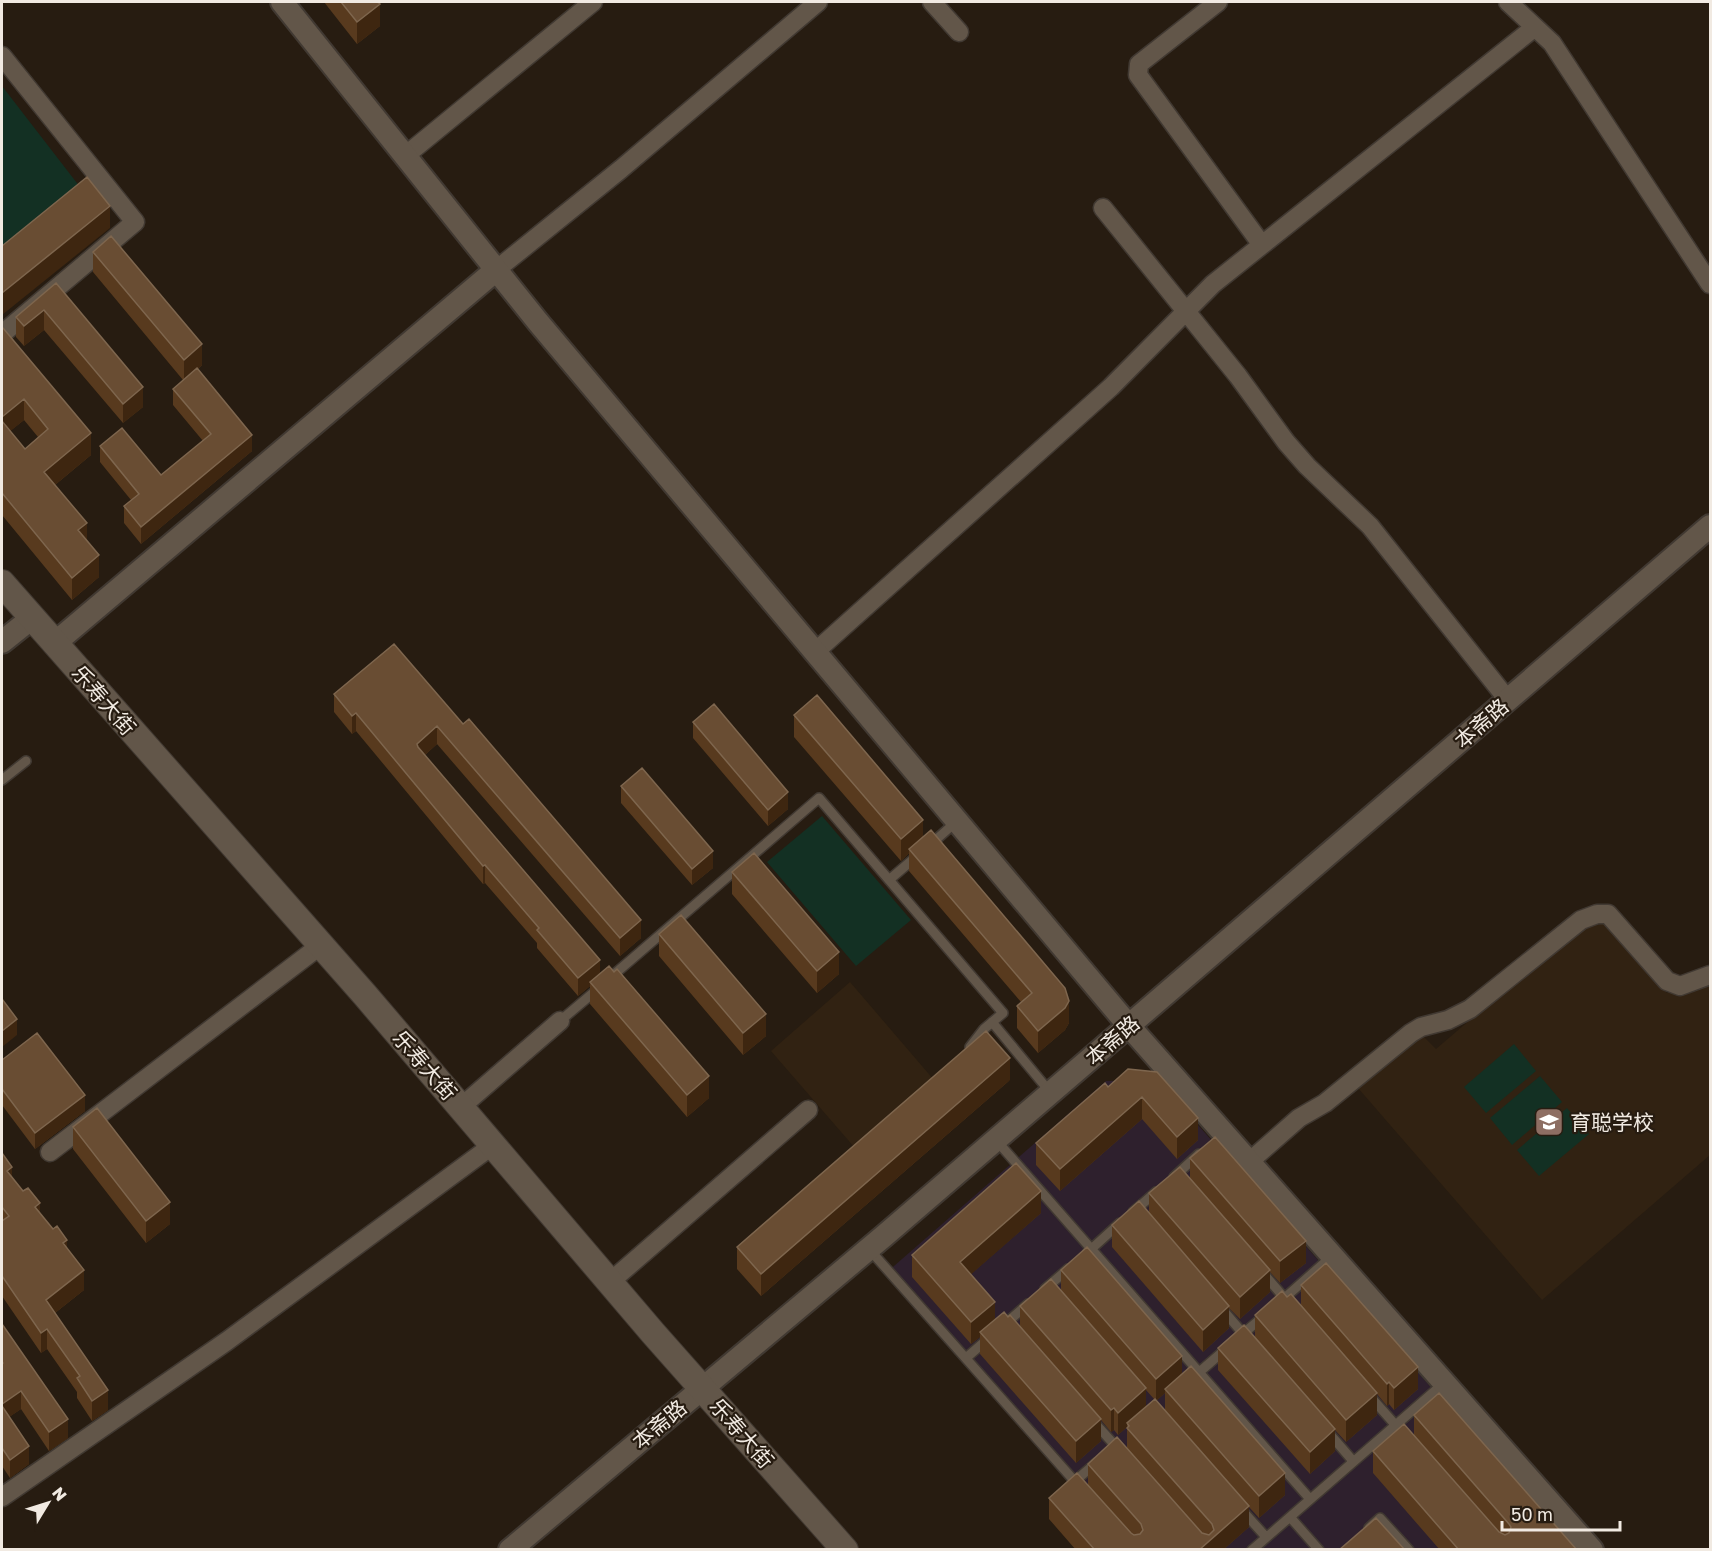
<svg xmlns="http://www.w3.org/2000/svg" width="1712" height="1551" viewBox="0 0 1712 1551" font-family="'Golos Text','Noto Sans SC',sans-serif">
	<rect width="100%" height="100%" fill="#271c11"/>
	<!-- commercial -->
	<path fill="#2e202d" d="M1158,1080l417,469h-446l-243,-276 220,-192z"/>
	<!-- built -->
	<path fill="#312212" d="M1607,923l60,70 43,-8v170l-168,145 -184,-212 64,-53 14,14 145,-124z
		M850,982l90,105 -79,68 -90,-104z"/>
	<!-- green -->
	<path fill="#133023" d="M2,86l78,101 -78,64z
		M822,816l89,104 -55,46 -89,-104z
		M1514,1044l22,27 -50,42 -22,-26z
		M1540,1076l22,26 -50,43 -22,-27z
		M1567,1108l22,26 -50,42 -22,-26z"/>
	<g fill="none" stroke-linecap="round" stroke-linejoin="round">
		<!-- service casing -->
		<g stroke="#413932" stroke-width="12">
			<path id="service" d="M2,780l24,-19
				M930,845l27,-24
				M889,880l28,-24
				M611,977l208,-179 184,215 -19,16 -14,18
				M560,1021l39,-33
				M992,1022l58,70
				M996,1140l314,359
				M1174,1177l25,-23
				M1133,1212l23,-20
				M869,1249l209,236
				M1088,1252l32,-29
				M1263,1273l24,28
				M1045,1289l23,-20
				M1280,1302l52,-46
				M1222,1309l24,28
				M1004,1325l24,-21
				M1239,1337l24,-20
				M966,1358l23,-20
				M1196,1375l31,-27
				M1369,1395l37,42
				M1093,1421l27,30
				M1328,1432l25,29
				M1075,1481l21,-18
				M1240,1508l26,29
				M1290,1517l29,33
				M1369,1528l11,-10 29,32
				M1252,1550l192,-167"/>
		</g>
		<!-- minor casing -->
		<g stroke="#413932" stroke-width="21">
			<path id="minor" d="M932,2l27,30
				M1218,2l-79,62 -1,11 124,170
				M1508,2l44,41 158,241
				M2,56l133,166 -133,112
				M405,156l188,-154
				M1103,208l135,168 48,66 21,24 63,60 138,174
				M496,270l125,-101 197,-167
				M815,652l296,-265 102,-103 322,-257
				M461,1107l99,-86
				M50,1152l271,-207
				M1249,1162l50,-44 26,-15 86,-70 10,-6 27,-7 22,-11 111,-89 16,-6h11l59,67 13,5 30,-11
				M610,1282l198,-172
				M2,1497l225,-156 266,-196"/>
		</g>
		<!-- tertiary casing -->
		<g stroke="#413932" stroke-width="26">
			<path id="tertiary" d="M282,2l256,320 591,704 463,524
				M2,642l30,-24
				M55,643l441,-373
				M510,1550l374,-314 826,-710"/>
		</g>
		<!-- secondary casing -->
		<g stroke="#413932" stroke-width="28">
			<path id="secondary" d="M2,583l363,412 288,338 192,217"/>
		</g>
		<!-- service -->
		<use href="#service" stroke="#625649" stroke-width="9"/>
		<!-- minor -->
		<use href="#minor" stroke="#625649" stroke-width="18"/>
		<!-- tertiary -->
		<use href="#tertiary" stroke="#625649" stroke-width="22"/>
		<!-- secondary -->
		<use href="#secondary" stroke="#625649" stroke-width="26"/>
	</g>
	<!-- wall -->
	<path fill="#583a1e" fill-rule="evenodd" d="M324,2h53l3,24 -23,18z
		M93,252l109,113 -4,4 54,82 -111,93 -17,-21v-17l7,-6 -31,-38v-16l61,29 42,-34 -30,-36v-16l10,-9 -90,-108z
		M56,283l87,124 -20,16 -79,-93 -20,16 -8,-9v-20z
		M2,328l89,127 -36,30 32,55 12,37 -27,23 -70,-85zM24,420l14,17 -13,12 -15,-18z
		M394,644l247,294 -21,18 -183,-212 -12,11 175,219 109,124 -22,19 -97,-113v-18l-12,10 -41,-48v-5l-52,-60 -2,1 -127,-153 -4,3 -18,-22v-18z
		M794,715l129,123 146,185 -4,7 -27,23 -21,-25v-22l4,-4 -112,-131v-18l-8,8 -107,-124z
		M693,722l95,87 -20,17 -75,-88z
		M621,786l92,82 -21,17 -71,-82z
		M732,872l107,102 -22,19 -85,-99z
		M659,934l107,102 -23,19 -84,-99z
		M2,1060l83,51 -50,38 -33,-44z
		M1128,1069l70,71 -21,19 -35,-40 -82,72 -24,-26v-22l72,-56z
		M1010,1080l-249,216 -24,-27v-22z
		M73,1127l97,97 -24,19 -73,-94z
		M2,1153l10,24 55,71 17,42 -29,23 53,97 -16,11 -15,-23v-6l-30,-43 -6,4 -39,-57z
		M1190,1158l116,105 -26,20 -10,-11v20l-30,27 -11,-11v20l-26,24 -91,-105v-22l37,-12v-20l41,-14z
		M1041,1213l-70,61 24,46 13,-3 12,10v-21l41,-15v-21l121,104 103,121 -26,23 -10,-11v20l-26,23h-147l-27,-31v-21l39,-14v-20l39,-15v-22l-9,8 -4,-5 -3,2 -10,-12v21l-25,22 -96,-109v-17l-9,7 -59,-67v-22zM1146,1390l8,9 -8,8zM1165,1393v17l-9,-9z
		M1301,1285l117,104 -24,21 -5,-6 -2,2 -10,-12v21l-31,27 -11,-12v21l-25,23 -92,-104v-22l37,-11v-22l32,-18 14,9z
		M2,1324l66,114 -19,13 -28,-42 -12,8 20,47 -19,14 -8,-12z
		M1414,1415l163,135h-137l-67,-77v-22l41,-16z"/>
	<!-- shaded-wall -->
	<path fill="#3e2610" d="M380,4v22l-23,18v-22z
		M110,206v22l-108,87v-22z
		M44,310v20l-20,16v-20z
		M202,344v21l-18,16v-21z
		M143,387v20l-20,16v-19z
		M24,399v21l-22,18v-21z
		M91,433v22l-47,39v-22z
		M252,435v16l-111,93v-17z
		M87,523v22l-9,-15z
		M99,555v22l-27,23v-22z
		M356,713v18l-4,3v-18z
		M437,726v18l-20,18v-18z
		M788,792v17l-20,17v-16z
		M923,820v22l-14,7v4l-8,8v-22z
		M713,851v17l-21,17v-16z
		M485,865v18l-2,1v-18z
		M641,920v18l-21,18v-18z
		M839,952v22l-22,19v-22z
		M600,960v18l-10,4v4l-12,10v-18z
		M1069,1001v22l-4,7 -27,23v-22z
		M766,1014v22l-23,19v-22z
		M17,1019v16l-15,12v-16z
		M1010,1058v22l-249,216v-22z
		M709,1076v22l-22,19v-22z
		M85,1095v16l-50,38v-16z
		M1142,1097v22l-82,72v-22z
		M1198,1118v22l-21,19v-22z
		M12,1167v20l-5,-16z
		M1041,1191v22l-81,71v-22z
		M170,1202v22l-24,19v-22z
		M40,1203v20l-5,-16z
		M67,1240v19l-4,-16z
		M1306,1241v22l-26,20v-22z
		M84,1270v20l-38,30v-20z
		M1270,1270v22l-30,27v-22z
		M995,1302v22l-15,8v5l-9,7v-22z
		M1229,1306v22l-26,24v-22z
		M47,1329v20l-6,4v-20z
		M1182,1356v22l-17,11v4l-9,8v-22z
		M1418,1367v22l-24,21v-22z
		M1389,1382v22l-2,2v-22z
		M1146,1388v22l-19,13v4l-9,8v-22z
		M108,1390v20l-16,11v-20z
		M21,1391v18l-19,13v-18z
		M1377,1393v22l-31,27v-22z
		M1114,1408v22l-3,2v-22z
		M68,1419v19l-19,13v-19z
		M1101,1419v22l-25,22v-22z
		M1335,1429v22l-25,23v-22z
		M29,1446v18l-19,14v-18z
		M1285,1473v22l-26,23v-22z
		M1249,1506v21l-26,23h-24z"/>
	<!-- building -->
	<path fill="#694d33" stroke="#7e664e" stroke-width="1.5" d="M341,2h36l3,2 -23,18z
		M87,177l23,29 -108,87v-47z
		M111,236l91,108 -18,16 -91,-108z
		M56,283l87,104 -20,17 -79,-94 -20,16 -8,-9z
		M3,328l88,105 -47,39 43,51 -9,7 21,25 -27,23 -70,-85v-72l23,28 23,-20 -24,-30 -22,18v-89z
		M197,368l55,67 -111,92 -17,-21 15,-12 -39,-48 22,-18 39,47 50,-41 -38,-45z
		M394,644l69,80 6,-5 172,201 -21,18 -183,-212 -20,18 1,3 182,213 -22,18 -41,-48 2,-2 -54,-63 -2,1 -127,-153 -4,3 -18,-22z
		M817,695l106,125 -22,19 -107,-124z
		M714,704l74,88 -20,18 -75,-88z
		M642,768l71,83 -21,18 -71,-83z
		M931,830l134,158 4,13 -4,7 -27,23 -21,-25 15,-13 -123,-144z
		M754,853l85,99 -22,19 -85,-99z
		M681,915l85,99 -23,19 -84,-99z
		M609,966l5,6 3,-3 92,107 -22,19 -97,-113z
		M2,999l15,20 -15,12z
		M986,1031l24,27 -249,216 -24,-27z
		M37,1033l48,62 -50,38 -33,-44v-29z
		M1128,1069l29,3 41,46 -21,19 -35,-40 -82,72 -24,-26 69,-60 3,4z
		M97,1108l73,94 -24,19 -73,-94z
		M1215,1137l91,104 -26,20 -90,-103z
		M2,1153l10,14 -5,4 16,20 5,-3 12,15 -5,4 18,22 4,-3 10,14 -4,3 21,27 -38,30 62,90 -16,11 -15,-23 3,-2 -33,-47 -6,4 -39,-57v-55l7,-5 -7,-9z
		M1016,1163l25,28 -81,71 35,40 -24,20 -59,-67z
		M1180,1167l90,103 -30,27 -91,-104z
		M1139,1201l90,105 -26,24 -91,-105z
		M1087,1247l95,109 -26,23 -95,-109z
		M1326,1263l92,104 -24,21 -5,-6 -2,2 -86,-99z
		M1051,1279l95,109 -28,25 -4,-5 -3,2 -91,-104z
		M1282,1291l5,6 4,-3 86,99 -31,27 -91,-105z
		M1004,1312l4,5 2,-2 91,104 -25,22 -96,-109z
		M2,1324l66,95 -19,13 -28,-41 -19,13v-40l1,-1 -1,-2z
		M1244,1325l91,104 -25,23 -92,-104z
		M1191,1366l94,107 -26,23 -94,-107z
		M1439,1393l138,157h-118l-86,-99 31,-27 95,108 6,3 4,-2 2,-6 -2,-3 -95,-109z
		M1155,1399l94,107 -50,44h-104l-46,-52 28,-25 54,60 3,2 6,-1 3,-4 -2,-6 -53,-60 29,-27 85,96 7,2 5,-5 -2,-6 -85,-96 2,-2 -2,-3z
		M2,1406l27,40 -19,14 -8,-12z
		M1376,1518l29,32h-66z"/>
	<!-- icons -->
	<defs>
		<g id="school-square" transform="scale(1.5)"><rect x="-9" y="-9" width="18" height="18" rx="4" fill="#8d6e63" stroke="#271c11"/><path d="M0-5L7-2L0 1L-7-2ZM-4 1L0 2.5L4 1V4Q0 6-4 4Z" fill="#fff"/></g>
	</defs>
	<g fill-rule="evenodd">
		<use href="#school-square" x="1549" y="1122"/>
	</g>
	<g text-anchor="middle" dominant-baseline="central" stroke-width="4.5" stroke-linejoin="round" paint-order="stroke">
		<!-- street labels -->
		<g font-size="21" fill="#f1eae2" stroke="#271c11">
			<text transform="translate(104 700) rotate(49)">乐寿大街</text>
			<text transform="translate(1481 723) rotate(-41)">本斋路</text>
			<text transform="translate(1112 1040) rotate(-41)">本斋路</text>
			<text transform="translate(425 1065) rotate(49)">乐寿大街</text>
			<text transform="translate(659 1424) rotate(-40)">本斋路</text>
			<text transform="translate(742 1433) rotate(49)">乐寿大街</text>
		</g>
		<!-- poi labels -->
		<g font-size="21" fill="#f1eae2" stroke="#271c11" text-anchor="start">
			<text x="1570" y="1122">育聪学校</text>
		</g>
	</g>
	<!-- border -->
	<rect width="1712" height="1551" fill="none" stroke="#f1eae2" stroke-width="6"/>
	<!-- north arrow -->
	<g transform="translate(48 1503) rotate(52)" stroke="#271c11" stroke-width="4.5" paint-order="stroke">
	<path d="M0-4.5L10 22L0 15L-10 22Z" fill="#f1eae2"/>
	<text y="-9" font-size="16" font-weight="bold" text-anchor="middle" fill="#f1eae2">N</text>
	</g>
	<!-- scale -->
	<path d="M1502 1521v9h118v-9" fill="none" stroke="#f1eae2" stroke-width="3"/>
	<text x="1511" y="1521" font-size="18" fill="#f1eae2" stroke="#271c11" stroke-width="4.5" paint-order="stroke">50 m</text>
</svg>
